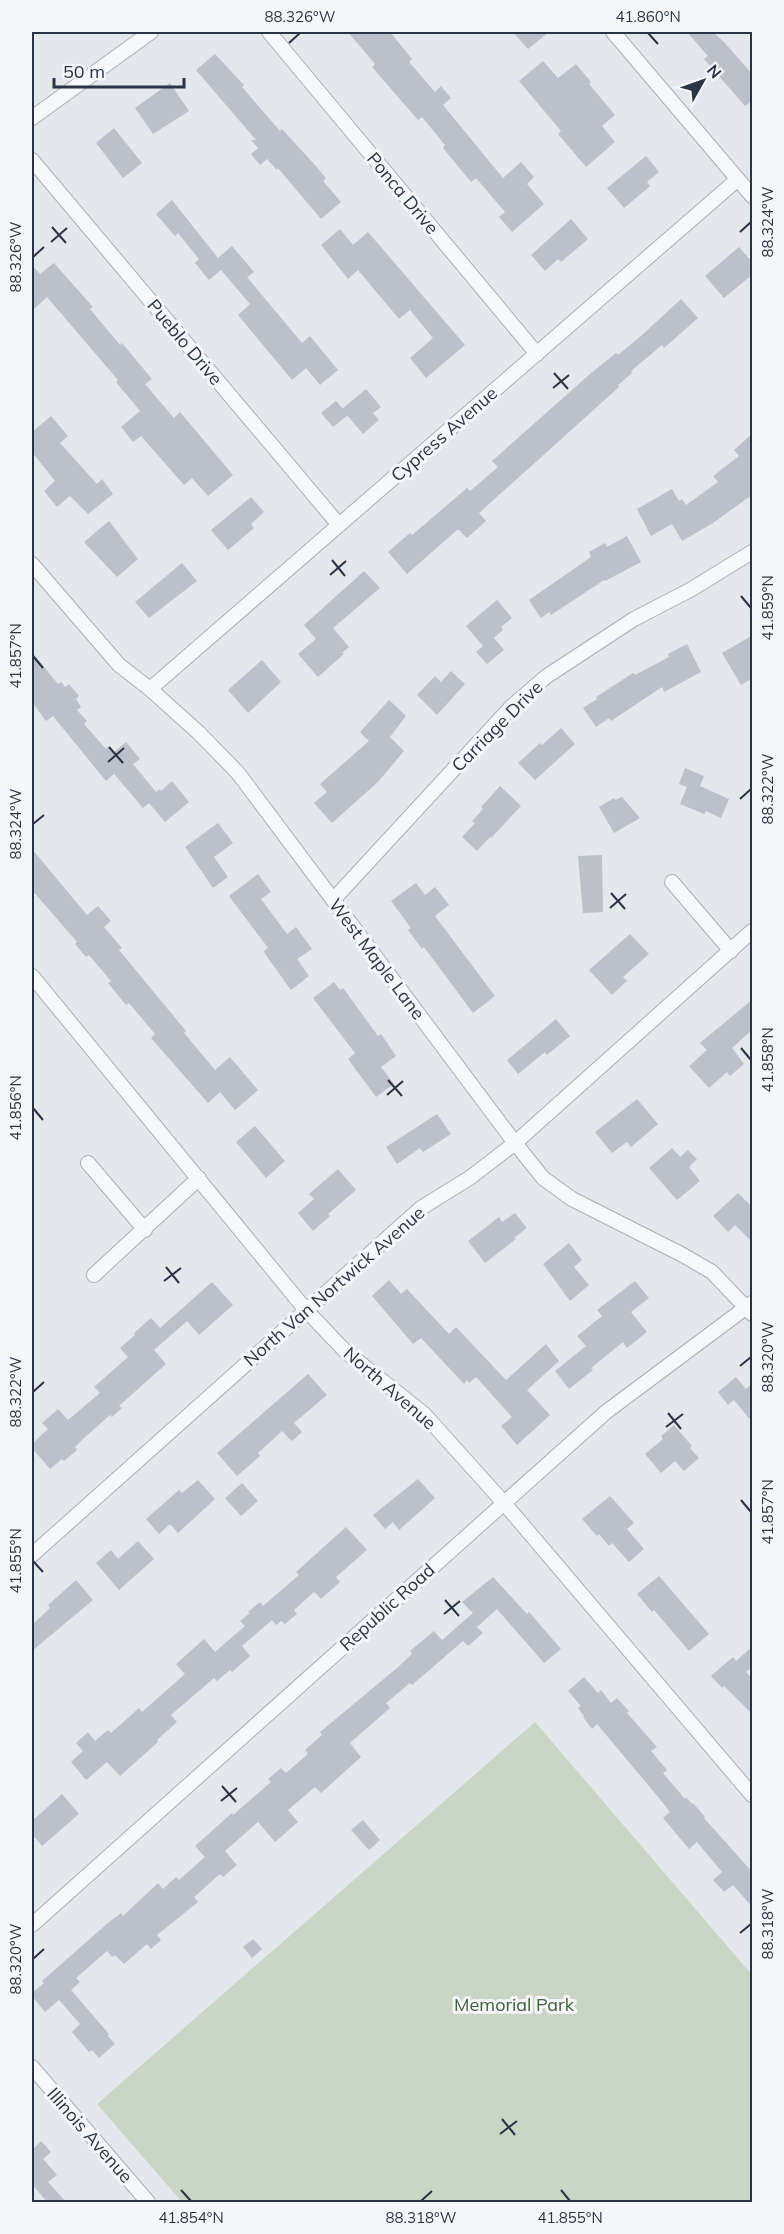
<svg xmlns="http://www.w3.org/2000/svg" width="784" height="2234" viewBox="0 0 784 2234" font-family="Mulish,sans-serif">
	<rect width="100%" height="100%" fill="#e4e7ec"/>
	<!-- green -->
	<path fill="#c9d6c5" d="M535,1722l217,253v227h-570l-85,-98z"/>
	<!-- building -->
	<path fill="#bbc0ca" d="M348,32h42l22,27 -3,3 26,30 6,-6 10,12 -8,7 60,73 18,-16 13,15 -7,7 17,20 -32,28 -13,-15 6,-5 -29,-34 -5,4 -28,-34 2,-3 -23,-28 -4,3 -46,-53 3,-3z
		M513,32h36l-21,17z
		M687,32h26l11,10 29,33v25l-8,6 -41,-47 4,-3z
		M215,54l29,31 -2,2 38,44 2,-2 32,35 12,14 -3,3 18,21 -20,17 -43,-51 -1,2 -10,-11 -7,6 -9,-11 7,-6 -7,-8h5l-60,-70z
		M543,61l15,17 18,-14 15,18 -2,2 26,31 -13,11 13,16 -29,25 -28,-33 3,-3 -42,-50z
		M170,83l19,28 -36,23 -18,-26z
		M114,128l28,35 -19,15 -27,-35z
		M646,156l13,16 -12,10 3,4 -26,22 -17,-20z
		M172,200l46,58 14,-12 22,26 -7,5 55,66 8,-7 28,34 -18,15 -14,-17 -14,12 -54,-65 12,-11 -29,-34 -12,10 -14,-17 4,-4 -21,-26 -3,3 -19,-22z
		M571,219l17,20 -27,23 -3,-3 -13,12 -14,-16z
		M340,229l13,16 15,-13 97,113 -39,33 -16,-20 23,-20 -23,-28 -11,9 -41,-49 -10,9 -27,-34z
		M739,247l14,16v11l-29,24 -19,-22z
		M54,263l39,44 -3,2 30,36 2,-2 30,36 -7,5 29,34 6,-6 53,63 -25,21 -16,-18 -8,7 -43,-49 -8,6 -12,-15 19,-16 -24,-29 2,-2 -71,-83 -15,14v-46l8,9z
		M681,299l17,19 -34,30 -2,-3 -31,26 1,2 -14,12 1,2 -140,126 7,8 -19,17 -8,-8h-2l-50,44 -19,-22 22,-19 2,2 13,-11 42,-36 3,3 28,-24 -6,-6 98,-87 26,-21 2,2 23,-19z
		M366,389l15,18 -8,6 6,7 -16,14 -21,-25z
		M336,401l12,14 -15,12 -12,-14z
		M51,416l17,20 -8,7 37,41 5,-5 11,15 -25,20 -18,-18 -13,11 -13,-16 11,-10 -23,-29v-20z
		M753,433v61l-40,29 -31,18 -10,-17 -21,12 -14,-27 35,-20 7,12 3,-2 4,6 32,-23 -5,-6 26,-20 -5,-6z
		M251,497l13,15 -13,12 3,4 -26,22 -17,-20z
		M109,521l29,38 -21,18 -33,-35z
		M627,536l14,26 -36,19 -1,-1 -53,35 -2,-3 -8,6 -12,-18 62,-43 -2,-5 16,-9 2,4z
		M182,563l15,18 -48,37 -14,-16z
		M364,571l16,17 -47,40 16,19 -7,6 2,1 -26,23 -20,-23 18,-15 -12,-14z
		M497,600l15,18 -11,9 2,3 -9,8 10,12 -17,14 -11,-12 7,-6 -17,-20z
		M753,635v43l-12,7 -19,-32z
		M687,644l14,28 -37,20 -2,-5 -51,34 -2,-3 -13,9 -13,-19 14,-9 -1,-2 37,-24 2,2 34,-18 -1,-3z
		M32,652l26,32 3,-2 4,5 4,-3 10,12 -3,3 5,8 -4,3 10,11 -3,3 22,25 2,-2 5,6 13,-11 14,17 -7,5 23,28 4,-3 1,2 11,-10 17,21 -24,20 -16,-19 -6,5 -29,-34 -8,7 -53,-65 -7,5 -14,-19z
		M262,660l19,22 -33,31 -20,-23z
		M451,671l14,13 -28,31 -20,-20 18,-19 6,6z
		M389,700l17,16 -16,21 14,14 -26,31 -46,41 -18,-20 13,-11 -7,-8 49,-43 -9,-9z
		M561,728l14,16 -40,36 -17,-17 22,-20 2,2z
		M685,768l19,8 -4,10 29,13 -8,19 -15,-7 -2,3 -24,-10 7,-17 -8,-3z
		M500,786l21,20 -30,32 -1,-1 -13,14 -15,-14 13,-14 -3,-2 11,-12 -2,-2z
		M622,797l18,21 -26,15 -15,-26 15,-9 1,2z
		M218,823l15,20 -19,14 14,20 -15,11 -28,-41z
		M32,849l55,66 11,-9 13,15 -7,6 18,21 -3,2 67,81 -2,2 31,37 15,-13 28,33 -23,20 -15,-18 -12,11 -57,-65 4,-4 -26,-31 -3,2 -18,-22 3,-2 -22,-26 -3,2 -11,-13 2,-2 -45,-52z
		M602,855l1,57 -20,1 -5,-57z
		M258,874l13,18 -10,7 26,35 9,-7 16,22 -15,10 12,17 -18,14 -26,-36 -1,-3 4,-3 -39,-52z
		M416,883l9,12 10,-8 14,18 -14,11 60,80 -22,17 -49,-66 -2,2 -14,-19 3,-2 -20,-27z
		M630,934l19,20 -26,23 4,4 -15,14 -23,-25z
		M334,982l6,8 3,-2 35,48 3,-2 15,22 -15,11 13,17 -18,13 -28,-38 7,-6 -42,-55z
		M753,999v30l-21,19 12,16 -14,12 -3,-4 -18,16 -20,-22 18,-16 -7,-7z
		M556,1019l14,17 -23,19 -2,-3 -27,22 -11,-14z
		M637,1099l21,25 -27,23 -4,-5 -15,11 -17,-21z
		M437,1114l14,20 -28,18 -3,-4 -23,16 -11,-17z
		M255,1126l30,35 -19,17 -30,-36z
		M672,1148l8,9 8,-7 9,9 -8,8 11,14 -23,19 -28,-32z
		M338,1169l18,21 -28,24 2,2 -17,15 -15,-18 16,-14 -5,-5z
		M738,1193l15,15v35l-18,-18 -7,7 -15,-16z
		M515,1213l12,15 -13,10 2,1 -31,24 -17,-22 31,-24 3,5z
		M569,1243l13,17 -8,7 15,18 -19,16 -27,-37z
		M389,1280l12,14 6,-5 42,45 7,-7 50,53 40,-36 13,17 -32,29 23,25 -33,30 -16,-19 11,-9 -36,-40 -7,6 -2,-3 -3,4 -43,-46 -8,6 -41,-48z
		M635,1281l14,17 -18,14 16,20 -20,16 -4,-6 -32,26 2,2 -24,19 -14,-18 31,-25 -9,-10 25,-20 -5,-6z
		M212,1282l21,23 -34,30 -12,-14 -33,29 12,14 -47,42 3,2 -10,9 -2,-2 -26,23 -9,9 2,3 -13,11 -2,-2 -12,10 -18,-21v-4l16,-15 -6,-6 16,-14 10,11 32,-27 -6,-6 34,-30 -8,-9 15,-13 -1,-2 17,-15 9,10z
		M308,1374l19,21 -33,28 8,9 -10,9 -10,-10 -24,22 2,3 -23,20 -20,-23z
		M736,1377l10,12 7,-6v40l-19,-23 -6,5 -10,-13z
		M674,1425l18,21 -2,2 9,10 -15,13 -9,-10 -14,12 -16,-19 18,-15 -2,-3z
		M418,1479l17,19 -36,32 -6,-8 -8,7 -12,-14z
		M198,1480l17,19 -37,34 -8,-9 -11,10 -13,-15 33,-29 3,3z
		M242,1483l16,18 -17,15 -16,-18z
		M610,1496l24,27 -7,6 17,20 -15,13 -17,-19 -3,3 -10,-12 -2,2 -15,-17z
		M346,1527l21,23 -31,27 4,5 -19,17 -7,-7 -20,18 3,4 -12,10 -4,-3 -5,4 -4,-5 -30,26 8,10 -18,16 -2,-2 -13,11 -3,-3 -43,37 6,7 -20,18 1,2 -38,34 -13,-14 -21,18 -15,-18 12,-11 -7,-8 12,-11 7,9 13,-11 3,3 28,-25 3,4 43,-38 -9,-10 28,-25 11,13 30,-26 -5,-5 10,-8 -2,-1 12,-10 3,4 36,-31 -3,-3z
		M138,1541l16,18 -35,31 -23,-27 15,-13 7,9z
		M659,1576l50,58 -20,17 -35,-41 -2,2 -15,-18z
		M493,1577l34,37 2,-2 32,37 -17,14 -47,-54 -20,18 6,6 -15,13 -5,-5 -51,44 -2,-2 -24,20 4,5 -40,35 11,14 -40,36 -6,-6 -27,23 10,12 -23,20 -17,-20 -33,29 12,14 -14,12 -3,-3 -26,23 4,5 -41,33 4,5 -10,9 -4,-5 -23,20 -9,-9 -3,2 -5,-6 -31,27 4,4 -9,8 38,44 -1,2 7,8 -16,14 -7,-8 -3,2 -17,-20 8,-8 -21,-24 -14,12 -13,-16v-3l12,-10 -2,-2 67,-59 12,-9 2,3 35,-33 5,6 13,-12 3,3 26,-23 -10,-11 37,-33 1,2 38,-33 -3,-3 13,-11 5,5 22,-19 -3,-4 17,-15 -2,-3 77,-64 15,-14 -2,-3 24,-20 8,9 31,-27 -11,-11z
		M76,1580l17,20 -61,51v-26l18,-17 -2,-3z
		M753,1646v20l-7,6 7,8v35l-29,-29 -2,2 -11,-12 22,-19 3,4z
		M584,1677l14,16 3,-3 10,13 6,-5 12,13 -2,2 30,34 -6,4 16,19 -4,3 22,26 1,-2 6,7 1,-1 12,14 -1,1 49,55v35l-20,-23 -9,7 -11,-12 9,-8 -25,-30 -8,7 -26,-31 7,-6 -11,-14 -62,-74 -5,5 -9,-12 1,-1 -6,-8 3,-2 -13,-15z
		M62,1794l17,20 -37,32 -10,-12v-13z
		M363,1820l17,20 -11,10 -18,-20z
		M253,1939l9,10 -10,9 -9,-11z
		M41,2141l10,11 -8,7 14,16 -9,7 18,20h-19l-15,-18v-39l2,3z"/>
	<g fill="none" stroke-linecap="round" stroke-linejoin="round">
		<!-- street casing -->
		<g stroke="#a9aeb7" stroke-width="16">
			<path id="street" d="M269,32l268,322
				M613,32l139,164
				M32,118l119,-86
				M32,160l307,365
				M32,564l87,101 31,24 49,44 39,40 277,370 28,35 29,21 109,55 31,18 40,42
				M150,689l588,-510
				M672,882l59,69
				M333,900l179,-194 35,-30 87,-57 56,-29 62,-38
				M32,976l273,333 40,42 79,63 80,89 248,292
				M88,1163l57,67
				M94,1275l105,-97
				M32,1555l389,-347 50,-31 44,-34 237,-212
				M32,1925l574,-513 146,-109
				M32,2067l116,135"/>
		</g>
		<!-- street -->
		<use href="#street" stroke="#f7f8fa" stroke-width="14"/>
	</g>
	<!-- ticks -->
	<path fill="none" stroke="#2b3445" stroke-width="2" d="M648,33l10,11M289,43l11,-10M52,227l14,16M740,232l11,-10M51,242l16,-14M33,257l11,-10M554,373l14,16M553,388l16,-13M332,560l13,16M330,575l16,-14M741,596l10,12M33,656l10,12M109,747l14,16M108,762l16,-14M740,799l11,-10M33,824l11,-9M611,893l14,16M610,908l16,-14M741,1048l10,12M388,1080l14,16M387,1095l16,-14M33,1108l10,12M166,1267l13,16M164,1281l17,-13M740,1366l11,-9M33,1392l11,-10M668,1413l13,16M666,1427l17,-13M741,1500l10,12M33,1561l10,11M445,1600l14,16M444,1614l16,-13M222,1786l14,16M221,1801l16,-13M740,1933l11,-9M33,1959l11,-10M502,2119l13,16M500,2134l17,-13M181,2190l10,11M561,2190l9,11M421,2201l11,-10"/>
	<g text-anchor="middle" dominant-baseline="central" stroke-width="6" stroke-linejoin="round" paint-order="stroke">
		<!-- street labels -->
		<g font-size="18" fill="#2b3445" stroke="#f4f6f9">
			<text transform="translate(403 193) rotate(50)">Ponca Drive</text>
			<text transform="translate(185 342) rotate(50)">Pueblo Drive</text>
			<text transform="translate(444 434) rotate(-41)">Cypress Avenue</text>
			<text transform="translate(497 726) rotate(-45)">Carriage Drive</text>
			<text transform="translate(377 959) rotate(53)">West Maple Lane</text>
			<text transform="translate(334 1286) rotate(-41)">North Van Nortwick Avenue</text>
			<text transform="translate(390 1388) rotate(41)">North Avenue</text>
			<text transform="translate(387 1607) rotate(-42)">Republic Road</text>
			<text transform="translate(90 2135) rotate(49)">Illinois Avenue</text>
		</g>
		<!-- park labels -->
		<g font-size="18" fill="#3f6138" stroke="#f4f6f9">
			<text x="514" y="2004">Memorial Park</text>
		</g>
	</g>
	<!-- border -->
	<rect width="784" height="2234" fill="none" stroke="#f4f6f9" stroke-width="66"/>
	<!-- north arrow -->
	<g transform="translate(703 81) rotate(50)" stroke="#f4f6f9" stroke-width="4.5" paint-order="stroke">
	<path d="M0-4.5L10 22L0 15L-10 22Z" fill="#2b3445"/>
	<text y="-9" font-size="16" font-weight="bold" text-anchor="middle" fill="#2b3445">N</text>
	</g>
	<!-- scale -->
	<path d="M54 78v9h130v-9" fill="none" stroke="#2b3445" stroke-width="3"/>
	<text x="63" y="78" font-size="18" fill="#2b3445" stroke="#f4f6f9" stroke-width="4.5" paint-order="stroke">50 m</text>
	<rect x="33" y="33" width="718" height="2168" fill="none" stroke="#2b3445" stroke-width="2"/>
	<g font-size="15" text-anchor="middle" fill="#2b3445">
		<text x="300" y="22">88.326°W</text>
		<text x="648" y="22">41.860°N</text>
		<text transform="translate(768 222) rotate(-90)" y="5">88.324°W</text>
		<text transform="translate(16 257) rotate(-90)" y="5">88.326°W</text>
		<text transform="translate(768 608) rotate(-90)" y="5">41.859°N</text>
		<text transform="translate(16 656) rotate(-90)" y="5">41.857°N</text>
		<text transform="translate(768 789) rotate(-90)" y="5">88.322°W</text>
		<text transform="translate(16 824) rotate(-90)" y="5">88.324°W</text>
		<text transform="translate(768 1060) rotate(-90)" y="5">41.858°N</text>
		<text transform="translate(16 1108) rotate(-90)" y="5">41.856°N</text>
		<text transform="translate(768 1357) rotate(-90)" y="5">88.320°W</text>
		<text transform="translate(16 1392) rotate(-90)" y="5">88.322°W</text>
		<text transform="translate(768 1512) rotate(-90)" y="5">41.857°N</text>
		<text transform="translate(16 1561) rotate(-90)" y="5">41.855°N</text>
		<text transform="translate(768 1924) rotate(-90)" y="5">88.318°W</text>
		<text transform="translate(16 1959) rotate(-90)" y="5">88.320°W</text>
		<text x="191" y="2223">41.854°N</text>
		<text x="421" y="2223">88.318°W</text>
		<text x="570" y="2223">41.855°N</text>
	</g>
</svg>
